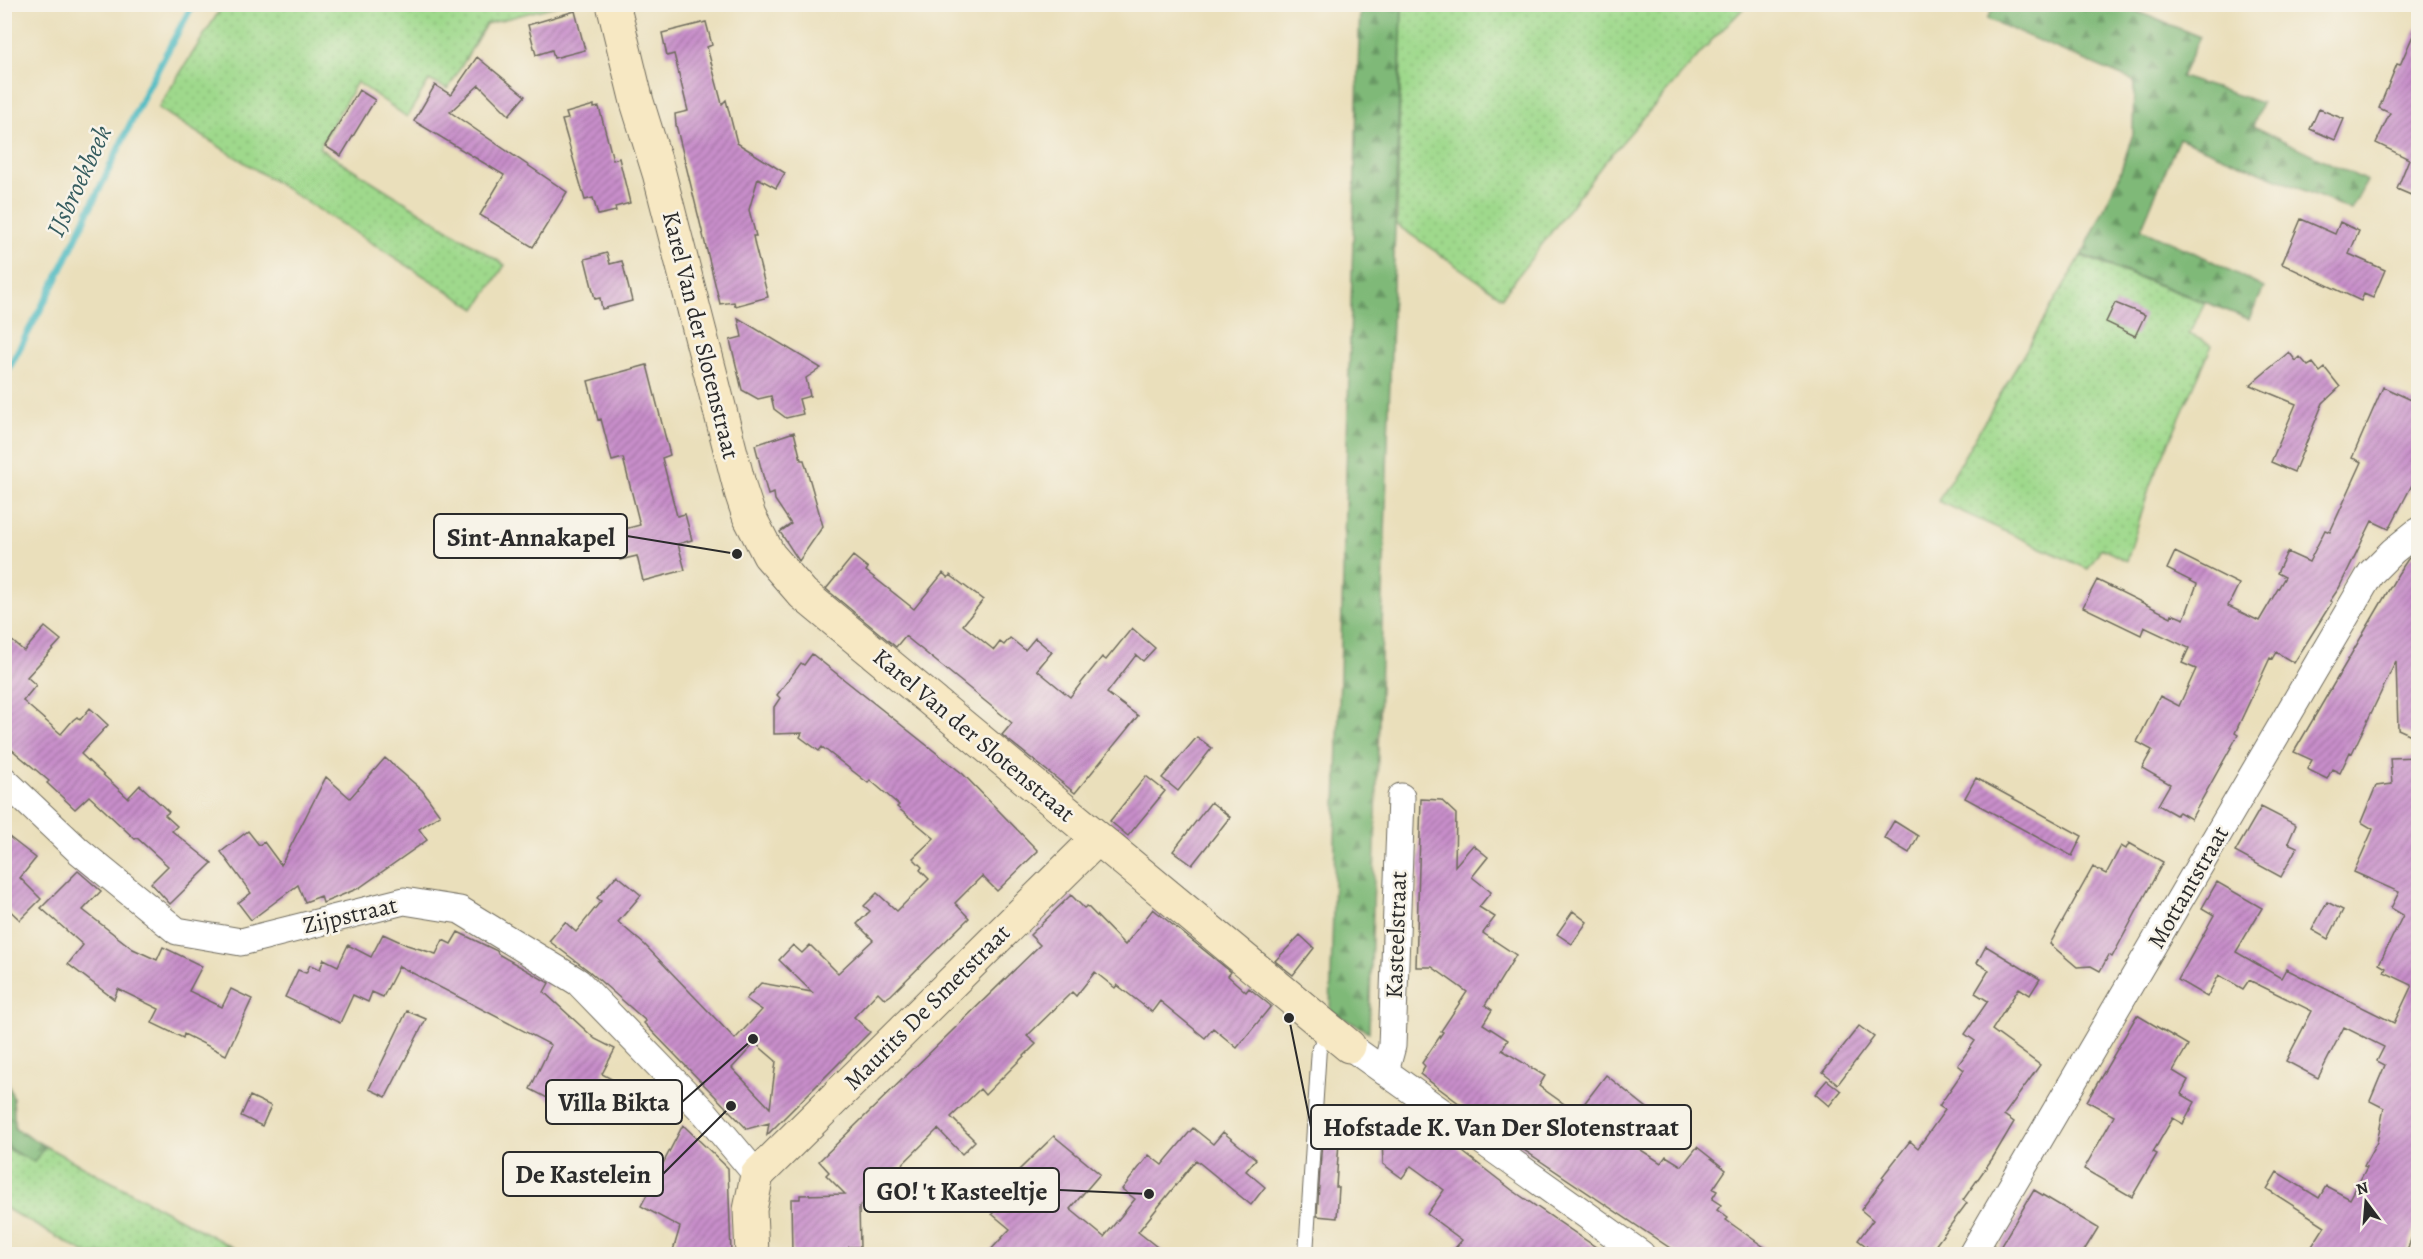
<svg xmlns="http://www.w3.org/2000/svg" width="2423" height="1259" viewBox="0 0 2423 1259" font-family="Alegreya,serif">
	<defs>
		<pattern id="green-dots" width="8" height="8" patternUnits="userSpaceOnUse" patternTransform="scale(1.5)"><rect width="8" height="8" fill="#9fd98c"/><path d="M2 2h.1M6 6h.1" fill="none" stroke="#89ba79" stroke-width="1.8" stroke-linecap="round"/></pattern>
		<pattern id="forest-firs" width="22" height="20" patternUnits="userSpaceOnUse" patternTransform="scale(1.5)"><rect width="22" height="20" fill="#7fb978"/><path d="M5 1l3.5 6h-7zM16 11l3.5 6h-7z" fill="#689763"/></pattern>
		<pattern id="building-hatch" width="6" height="6" patternUnits="userSpaceOnUse" patternTransform="scale(1.5)"><rect width="6" height="6" fill="#c88eca"/><path d="M-1 1l2-2M0 6l6-6M5 7l2-2" fill="none" stroke="#a374a4"/></pattern>
	</defs>
	<rect width="100%" height="100%" fill="#f7f3e8"/>
	<filter id="ink" filterUnits="userSpaceOnUse"><feTurbulence type="fractalNoise" baseFrequency=".0167" numOctaves="2"/><feDisplacementMap in="SourceGraphic" scale="12" xChannelSelector="R" yChannelSelector="G"/><feConvolveMatrix kernelMatrix="1 2 1 2 8 2 1 2 1" color-interpolation-filters="sRGB"/></filter>
	<filter id="wash" filterUnits="userSpaceOnUse"><feTurbulence type="fractalNoise" baseFrequency=".008" numOctaves="4" result="noise"/><feDisplacementMap in="SourceGraphic" scale="24" xChannelSelector="R" yChannelSelector="G"/><feGaussianBlur stdDeviation="1.35" result="paint"/><feColorMatrix in="noise" values="0 0 0 0 0 0 0 0 0 0 0 0 0 0 0 0 0 1.4 0 .05"/><feComposite in="paint" operator="in"/></filter>
	<g filter="url(#wash)">
		<rect width="100%" height="100%" fill="#eadfbb"/>
		<!-- green -->
		<path fill="url(#green-dots)" stroke="#65825c" stroke-width="1.5" d="M223,5h336l-73,19 -38,65 -19,-9 -22,37 -50,-35 -38,66 186,117 -29,44 -318,-201z
			M1402,5h345l-35,35 -109,124 -101,133 -105,-72z
			M2081,256l124,47 -16,31 23,11 -62,140 -23,76 -26,-13 -13,21 -150,-68z
			M45,1146l200,108h-158l-82,-46 -1,-61 30,15z"/>
		<!-- forest -->
		<path fill="url(#forest-firs)" stroke="#557252" stroke-width="1.5" d="M1360,5h42c-8,342 -25,684 -33,1027l-39,-21z
			M1995,5h126l79,32 -19,40 81,26 -9,23 114,55 -16,29 -172,-72 -38,91 65,29 58,30 -15,31 -167,-64 36,-76 15,-45 1,-53 -147,-62z
			M5,1074l8,24 2,31 30,17 -11,16 -29,-15z"/>
		<g fill="none" stroke-linecap="round" stroke-linejoin="round">
			<!-- stream -->
			<path stroke="#4bbac1" stroke-width="7" d="M4,377l51,-95 92,-193 46,-85"/>
		</g>
		<g id="blocks">
			<!-- building -->
			<path fill="url(#building-hatch)" fill-rule="evenodd" d="M575,11l10,39 -31,8 -2,-8 -16,5 -8,-30z
				M706,22l6,23 -5,2 15,57 4,-4 11,43 48,30 -9,15 -18,-10 -9,32 7,26h-3l2,10 13,51 -33,9 -1,-4 -14,2 -44,-179 -1,-11 13,-3 -14,-57 -7,2 -5,-23z
				M2418,24v174l-21,-9 12,-30 -33,-16 14,-30 -11,-5 18,-44 3,1z
				M477,57l48,39 -16,19 -30,-30 -29,27 117,80 -34,55 -53,-32 24,-40 -90,-54 21,-36 16,10z
				M359,90l16,10 -34,56 -16,-10z
				M594,105v3l5,-1 14,53 6,-2 11,45 -15,4 1,4 -18,4 -5,-17 -8,2 -23,-80 6,-1 -2,-6z
				M2319,109l25,10 -9,21 -25,-11z
				M2301,219l34,15 5,-12 19,9 -10,23 36,16 -12,28 -9,-4 -3,7 -79,-37z
				M607,253l3,11 12,-3 10,40 -30,8 -2,-11 -5,1 -10,-40z
				M2115,303l30,12 -10,21 -29,-14z
				M738,318l83,50 -15,10 4,18 -11,3 4,15 -17,4 -12,-9 -3,-13 -13,3 -16,-9 -12,-50 12,-3z
				M2289,352l7,9 4,-4 8,9 5,-3 7,9 5,-4 15,19 -17,16 -29,69 -23,-10 25,-58 -46,-19z
				M647,365l23,90 -8,3 15,58 8,-2 7,26 -14,4 7,26 -42,11 -6,-25 -17,4 -7,-28 27,-7 -17,-67 -11,3 -11,-42 -3,1 -10,-39z
				M2383,387l35,16v83l-5,-3 -24,46 -17,-8 -33,67 -9,13 2,1 -38,61 -18,-11 -4,7 -2,-1 -35,75 3,2 -47,84 -12,-7 -3,3 -18,-10 12,-21 -28,-16 10,-18 -15,-8 23,-46 19,10 17,-37 -14,-6 7,-15 -45,-21 -3,8 -58,-28 14,-27 74,37 1,-3 12,5 13,-35 -30,-15 8,-17 64,32 -11,22 31,15 26,-44 -8,-4 10,-21 22,10 16,-32 5,2 32,-70 -10,-4z
				M794,432l7,28h3l19,66 -24,35 -19,-29 11,-8 -16,-24 -1,-7 -6,2 -13,-50z
				M2418,551v187l-20,-9 -2,-68 -44,92 -2,-1 -10,21 -8,-4 -5,10 -20,-10 5,-9 -18,-8 104,-178 10,-15z
				M853,556l15,12 -2,3 48,38 29,-36 5,5 2,-3 33,25 -20,25 31,25 6,-8 4,3 6,-7 15,12 10,-12 17,14 -15,18 33,27 32,-40 4,3 26,-32 23,20 -12,13 -7,-6 -29,38 31,23 -63,77 -73,-58 10,-12 -107,-87 -9,11 -70,-58z
				M45,627l16,13 -34,37 9,8 -13,16 38,33 12,-14 4,-3 3,3 10,-12 18,17 -27,29 47,44 12,-13 29,27 -4,3 12,11 -5,5 40,32 -42,41 -19,-21 17,-17 -31,-28 -2,1 -46,-43 -14,13 -28,-26 2,-2 -45,-38v-109l20,17z
				M812,654l151,120 75,77 -41,40 -15,-15 -27,27 14,15 -78,77 -6,4 -7,-7 -24,25 16,15 -103,103 2,-12 -22,6 -103,-106 2,-2 -57,-50 -40,-30 16,-19 11,10 25,-31 -4,-3 20,-23 24,20 -23,27 27,23 90,94 27,-29 -16,-11 15,-16 51,9 -33,-32 14,-15 9,8 8,-8 28,28 35,-33 -16,-16 13,-13 -6,-5 13,-13 20,18 32,-32 -9,-9 2,-3 -9,-9 21,-20 -37,-31 2,-2 -29,-25 -2,3 -46,-36 -3,4 -19,-14 2,-4 -28,1v-27l6,-9 -3,-3 24,-32 3,2zM755,1043l21,18 -6,47 -38,-40z
				M1197,737l15,11 -34,43 -16,-13z
				M2418,757v462l-12,35h-99l18,-28 -58,-37 10,-17 42,26 7,-12 24,13 17,-32 -3,-1 13,-24 7,-34 -14,-7 15,-36 -8,-4 7,-14 -40,-20 -26,51 -32,-17 26,-50 -63,-31 -6,9 -24,-14 -12,22 -29,-17 36,-65 -12,-7 15,-26 45,26 -26,44 45,26 5,-9 108,54 18,-38 -28,-13 2,-4 -7,-4 24,-49 -12,-7 8,-16 -45,-20 19,-43 -12,-7 15,-36 16,-2 -2,-26z
				M385,758l37,32 18,25 -21,14 8,11 -68,48 -36,15 -2,-7 -16,6 -7,-17 -47,35 -13,-17 13,-10 -30,-41 27,-21 11,14 5,-3 17,23 45,-88 24,21z
				M1146,776l19,15 -37,45 -18,-15z
				M1976,778l106,58 -10,20 -107,-58z
				M1421,799l20,1 15,14 -1,52 18,-21 15,12 -16,20 19,15 -12,15 16,10 -12,16 33,22 -31,50 7,5 -9,14 25,16 -6,10 43,26 -6,10 38,27 29,-38 41,33 -23,31 37,24 5,-7 16,10 15,-19 29,23 -13,19 4,2 -5,8 9,6 -4,5 11,8 -2,2 48,34h-95l-179,-120 -80,-60 5,-8 -3,-3 21,-31 -2,-1 26,-39 -35,-25h-16z
				M1211,802l19,15 -38,48 -19,-14z
				M2261,807l35,18 -8,18 9,4 -16,30 -46,-25z
				M1894,821l24,15 -9,17 -25,-15z
				M4,833l32,25 -16,20 21,21 -21,21 -16,-15z
				M2129,843l34,19 -51,95 -3,-2 -9,16 -9,-5 -14,1 -27,-23 43,-77 13,7 15,-28 5,3z
				M78,871l23,20 -18,19 50,39 24,11 6,-13 39,19 -13,25 33,16 9,-18 21,10 -26,56 -42,-21 -1,4 -31,-15 7,-14 -41,-20 -4,10 -46,-35 15,-19 -42,-37z
				M1071,895l13,13 3,-2 38,39 28,-36 78,63 -3,4 18,16 3,-4 22,18 -34,42 -24,-20 -8,10 -45,-37 -8,11 -35,-27 -2,3 -20,-16 -19,24 -4,-4 -45,44 9,8 -51,51 -5,-6 -29,28 24,24 -13,13 -24,-25 -79,78 1,40h-11l1,7h-58l-1,-55h9v-4l45,-1 -19,-19 3,-3 -10,-11 221,-216 -10,-10z
				M2327,902l16,8 -15,29 -16,-9z
				M1573,911l14,11 -15,22 -15,-10z
				M458,932l39,19 1,3 51,29 -5,9 51,47 20,10 -13,25 17,9 -22,41 -67,-35 21,-44 -152,-79 -16,31 -11,-5 -4,10 -15,-7 -13,28 -55,-26 13,-27 8,3 4,-8 10,4 4,-10 14,7 10,-21 23,12 12,-23 24,11 29,9 7,-14 8,4z
				M1300,935l14,13 -21,27 -18,-14z
				M1986,946l54,33 -10,16 -11,-7 -27,42 48,35 -36,50 10,7 -22,37 -29,41 4,3 -38,51h-52l-19,-14 15,-20 -12,-10 23,-31 -2,-2 28,-36 8,7 27,-38 -6,-4 25,-36 -6,-5 17,-24 -10,-7 23,-33 -13,-8 14,-23 -12,-7z
				M407,1011l19,8 -40,78 -17,-8z
				M2137,1015l51,30 -15,26 15,9 -7,14 14,8 -12,22 -10,-6 -20,34 4,2 -25,43 -48,-28 30,-53 -27,-15z
				M1859,1026l15,11 -36,47 -15,-12z
				M1827,1080l14,11 -12,15 -14,-12z
				M250,1096l21,10 -9,20 -21,-10z
				M1406,1108l106,82 94,64h-156l12,-14 -35,-26 17,-24 -33,-24 -9,12 -19,-14 -1,-26z
				M683,1125l45,43 3,86h-59l8,-27 -39,-21z
				M1193,1128l20,16 10,-12 33,27 -10,12 19,16 -14,18 -55,-45 -58,72 28,22h-179l23,-25 -18,-15 4,-4 -7,-11 65,-63 46,38 -30,35 34,28 31,-38 -13,-10 27,-34 13,10z
				M1322,1139l17,2 -3,46h3l-2,31 -20,-2z
				M2034,1190l64,38 -16,26h-86z"/>
		</g>
	</g>
	<g filter="url(#ink)">
		<use href="#blocks" fill-opacity="0" stroke="#6e6a5d" stroke-width="1.5"/>
		<g fill="none" stroke-linecap="round" stroke-linejoin="round">
			<!-- lane casing -->
			<g stroke="#6e6a5d" stroke-width="16">
				<path id="lane" d="M1306,1254l13,-206 12,-17"/>
			</g>
			<!-- street casing -->
			<g stroke="#6e6a5d" stroke-width="29">
				<path id="street" d="M4,780l75,71 98,80 64,11 163,-41 56,9 118,72 128,132 51,61
					M1349,1046l292,208
					M1385,1072l7,-26 9,-249
					M1972,1254l399,-681 22,-22 25,-20"/>
			</g>
			<!-- secondary casing -->
			<g stroke="#6e6a5d" stroke-width="35">
				<path id="secondary" d="M613,4l24,98 22,71 82,319 8,24 20,39 34,39 546,452
					M752,1254l-2,-44 7,-35 340,-336"/>
			</g>
			<!-- lane -->
			<use href="#lane" stroke="#fff" stroke-width="14"/>
			<!-- street -->
			<use href="#street" stroke="#fff" stroke-width="27"/>
			<!-- secondary -->
			<use href="#secondary" stroke="#f7e8c3" stroke-width="33"/>
		</g>
	</g>
	<g text-anchor="middle" dominant-baseline="central" stroke-width="5" stroke-linejoin="round" paint-order="stroke">
		<!-- street labels -->
		<g font-size="24" fill="#2b2b2b" stroke="#f7f3e8">
			<text transform="translate(701 335) rotate(76)">Karel Van der Slotenstraat</text>
			<text transform="translate(974 735) rotate(40)">Karel Van der Slotenstraat</text>
			<text transform="translate(2188 887) rotate(-60)">Mottantstraat</text>
			<text transform="translate(350 915) rotate(-13)">Zijpstraat</text>
			<text transform="translate(1396 935) rotate(-88)">Kasteelstraat</text>
			<text transform="translate(927 1007) rotate(-45)">Maurits De Smetstraat</text>
		</g>
		<!-- water labels -->
		<g font-size="26" font-style="italic" fill="#365d60" stroke="#f7f3e8">
			<text transform="translate(79 181) rotate(-65)">IJsbroekbeek</text>
		</g>
	</g>
	<!-- callouts -->
	<path fill="none" stroke="#2b2b2b" stroke-width="2" d="M737 554L627 536M753 1039L682 1102M1289 1018L1311 1127M731 1106L663 1174M1149 1194L1059 1190"/>
	<g fill="#2b2b2b" stroke="#f7f3e8" stroke-width="2">
		<circle cx="737" cy="554" r="6"/>
		<circle cx="753" cy="1039" r="6"/>
		<circle cx="1289" cy="1018" r="6"/>
		<circle cx="731" cy="1106" r="6"/>
		<circle cx="1149" cy="1194" r="6"/>
	</g>
	<g fill="#f7f3e8" stroke="#2b2b2b" stroke-width="2">
		<rect x="434" y="514" width="193" height="44" rx="6"/>
		<rect x="546" y="1080" width="136" height="44" rx="6"/>
		<rect x="1311" y="1105" width="380" height="44" rx="6"/>
		<rect x="503" y="1152" width="160" height="44" rx="6"/>
		<rect x="864" y="1168" width="195" height="44" rx="6"/>
	</g>
	<g font-size="26" text-anchor="middle" font-weight="bold" fill="#2b2b2b">
		<text x="531" y="546">Sint-Annakapel</text>
		<text x="614" y="1111">Villa Bikta</text>
		<text x="1501" y="1136">Hofstade K. Van Der Slotenstraat</text>
		<text x="583" y="1183">De Kastelein</text>
		<text x="962" y="1200">GO! 't Kasteeltje</text>
	</g>
	<!-- margin -->
	<rect width="2423" height="1259" fill="none" stroke="#f7f3e8" stroke-width="24"/>
	<!-- north arrow -->
	<g transform="translate(2366 1202) rotate(344)" stroke="#f7f3e8" stroke-width="4.5" paint-order="stroke">
	<path d="M0-4.5L10 22L0 15L-10 22Z" fill="#2b2b2b"/>
	<text y="-9" font-size="16" font-weight="bold" text-anchor="middle" fill="#2b2b2b">N</text>
	</g>
</svg>
